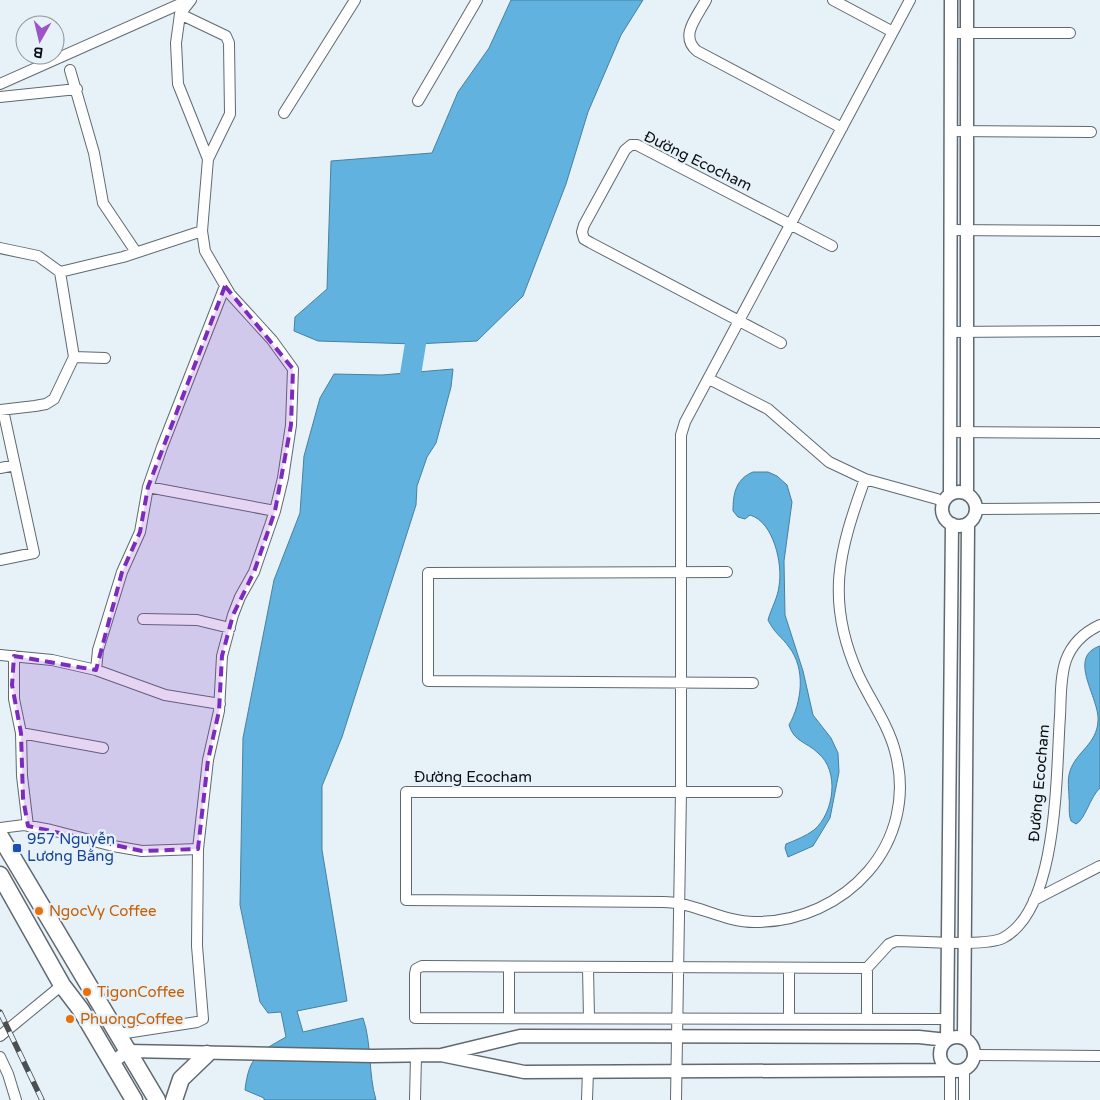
<svg xmlns="http://www.w3.org/2000/svg" width="1100" height="1100" viewBox="0 0 1100 1100" font-family="'Varela Round',sans-serif">
	<rect width="100%" height="100%" fill="#e7f1f8"/>
	<!-- water -->
	<path fill="#61b2de" stroke="#4781a0" d="M511,0h132l-22,35 -33,77 -22,72 -43,112 -46,45 -62,3 -97,-3 -24,-10 1,-14 32,-28 4,-128 101,-8 26,-61 31,-44z
		M453,369l-2,18 -15,56 -9,14 -10,29 -1,19 -74,232 -20,49v64l25,151 -50,10 6,21 60,-14c9,26 5,55 13,82h-112v-2l-19,-8c4,-34 13,-37 41,-53l-5,-25 -13,1 -8,-11 -20,-97 3,-167 31,-158 26,-67 4,-57 16,-58 14,-24 48,1z
		M753,472h15l9,4 10,9 5,17 -8,59 1,54 18,56 10,44 18,23 7,15 1,19 -9,46 -17,28 -25,11 -3,-9 1,-4c10,-4 20,-8 28,-14 20,-17 26,-59 4,-77 -11,-11 -24,-11 -29,-28 13,-23 17,-56 0,-78 -8,-11 -14,-13 -21,-27 3,-11 10,-23 11,-34 4,-21 -5,-64 -29,-71l-5,4 -7,-2 -5,-6c0,-18 3,-32 20,-39z
		M1100,646v142c-10,9 -15,32 -24,36l-5,-3c-3,-8 -1,-15 -2,-23 0,-9 -2,-18 1,-27 6,-19 27,-27 28,-50 2,-23 -32,-64 2,-75z"/>
	<g fill="none" stroke-linecap="round" stroke-linejoin="round">
		<!-- stream -->
		<path stroke="#4781a0" stroke-width="4" d="M415,344v28"/>
		<!-- river -->
		<path stroke="#61b2de" stroke-width="21" d="M406,402l14,-86"/>
		<!-- minor casing -->
		<g stroke="#616970" stroke-width="12">
			<path id="minor" d="M706,0c-9,17 -27,36 -9,51l145,77
				M833,0l60,32
				M180,14l46,22 3,7 1,71 -22,45
				M952,33h118
				M70,70l24,83 9,50 33,49
				M0,84l189,-84
				M0,97l77,-8
				M418,101l59,-101
				M284,113l71,-113
				M951,131l140,1
				M951,230l149,1
				M0,248l38,8 22,16 63,-15 79,-26
				M60,272l14,85
				M951,332l149,-1
				M781,343l-190,-100 -7,-4 -2,-7 2,-7 41,-75 6,-5h6l195,101
				M709,379l59,30 61,53 36,17 72,20
				M0,410l35,-4 11,-2 8,-5 20,-42 31,1
				M950,432l150,1
				M0,468l15,-3
				M148,487l127,24
				M977,509l123,-1
				M0,560l34,-7 -31,-143
				M727,572l-299,1v108l325,2
				M143,619l54,1 33,8
				M0,655l52,5 44,10 69,25 55,9
				M14,656v43l7,34 1,43 6,50
				M96,670l2,-20 24,-78 18,-40 8,-45 14,-40 63,-161
				M21,733l82,15
				M777,792h-371v108c86,0 172,1 257,2 32,0 59,20 92,20 91,0 165,-79 140,-171 -7,-27 -25,-51 -37,-77 -33,-74 -19,-123 7,-195
				M0,828l24,-3 27,5 62,16 29,5 56,-2
				M1034,900l66,-34
				M588,968l1,50
				M789,968v50
				M867,968v50
				M509,1018v-51
				M948,1019l-533,-1v-44l1,-5 6,-3 445,2 22,-24 7,-3c24,0 89,6 107,-3 56,-29 53,-167 57,-222 1,-18 0,-39 6,-56 6,-16 19,-28 34,-35
				M119,1034l78,-12 6,-3 -6,-73 1,-97 10,-89 11,-49 3,-55 11,-41 7,-18 14,-25 21,-61 8,-33 8,-53 2,-56 -21,-29 -42,-46 -25,-43 -3,-20 6,-72 -30,-75 -2,-41 4,-29 11,-14
				M0,1036l62,-51
				M975,1055l125,1
				M0,1057l8,17 8,26
				M415,1100l1,-44
				M587,1100l1,-29
				M676,1100l5,-309v-356l4,-13 225,-422
				M950,1100v-30
				M964,1100v-30"/>
		</g>
		<!-- tertiary casing -->
		<g stroke="#616970" stroke-width="15">
			<path id="tertiary" d="M942 509a17 17 0 1 1 34 0a17 17 0 1 1-34 0Z
				M967,493v-493
				M950,494l1,-494
				M940 1054a17 17 0 1 1 34 0a17 17 0 1 1-34 0Z
				M964,1038l4,-514
				M441,1055l79,-19 399,1 28,3 5,-516
				M112,1063l15,-12 246,5 68,-1 83,17 426,-2"/>
		</g>
		<!-- trunk casing -->
		<g stroke="#616970" stroke-width="19">
			<path id="trunk" d="M0,836l157,264
				M0,875l62,110 19,25 53,90
				M174,1100l7,-21 26,-25"/>
		</g>
		<!-- minor -->
		<use href="#minor" stroke="#fff" stroke-width="10"/>
		<!-- tertiary -->
		<use href="#tertiary" stroke="#fff" stroke-width="12"/>
		<!-- trunk -->
		<use href="#trunk" stroke="#fff" stroke-width="16"/>
		<!-- rail casing -->
		<g stroke="#4a4f52" stroke-width="5.5">
			<path id="rail" d="M0,1012l42,88"/>
		</g>
		<!-- rail -->
		<use href="#rail" stroke="#e7f1f8" stroke-width="4" stroke-dasharray="11" stroke-linecap="butt"/>
	</g>
	<!-- marked area -->
	<path fill="#7b2cbf" fill-opacity="0.2" stroke="#7b2cbf" stroke-width="4" stroke-dasharray="10 6" stroke-linejoin="round" d="M225,286l68,83 -2,56 -16,86 -21,61 -21,43 -11,41 -3,55 -11,49 -10,89 -56,2 -114,-25 -5,-28 -2,-65 -9,-48 2,-29 82,14 26,-98 18,-40 8,-45z"/>
	<!-- markers -->
	<rect fill="#1a4fb4" stroke="#e7f1f8" stroke-width="2" x="12" y="843" width="10" height="10" rx="2.5"/>
	<g fill="#e8710a" stroke="#e7f1f8" stroke-width="2">
		<circle cx="39" cy="911" r="5"/>
		<circle cx="87" cy="992" r="5"/>
		<circle cx="70" cy="1019" r="5"/>
	</g>
	<g text-anchor="middle" dominant-baseline="central" stroke-width="4.5" stroke-linejoin="round" paint-order="stroke">
		<!-- street labels -->
		<g font-size="15" fill="#0b0e10" stroke="#e7f1f8">
			<text transform="translate(698 161) rotate(26)">Đường Ecocham</text>
			<text x="473" y="777">Đường Ecocham</text>
			<text transform="translate(1039 783) rotate(-85)">Đường Ecocham</text>
		</g>
		<!-- transit labels -->
		<g font-size="15" fill="#164399" stroke="#e7f1f8" text-anchor="start">
			<text x="27" y="839">957 Nguyễn<tspan x="27" dy="17">Lương Bằng</tspan></text>
		</g>
		<!-- food labels -->
		<g font-size="15" fill="#c56008" stroke="#e7f1f8" text-anchor="start">
			<text x="49" y="911">NgocVy Coffee</text>
			<text x="97" y="992">TigonCoffee</text>
			<text x="80" y="1019">PhuongCoffee</text>
		</g>
	</g>
	<!-- north arrow -->
	<g transform="translate(40 40) rotate(188)"><circle r="24" fill="#e7f1f8" stroke="#8f969b"/>
	<path d="M0-4L9 19L0 12L-9 19Z" fill="#9d54c7"/>
	<text y="-8" font-size="14" font-weight="bold" text-anchor="middle" fill="#0b0e10">B</text>
	</g>
</svg>
